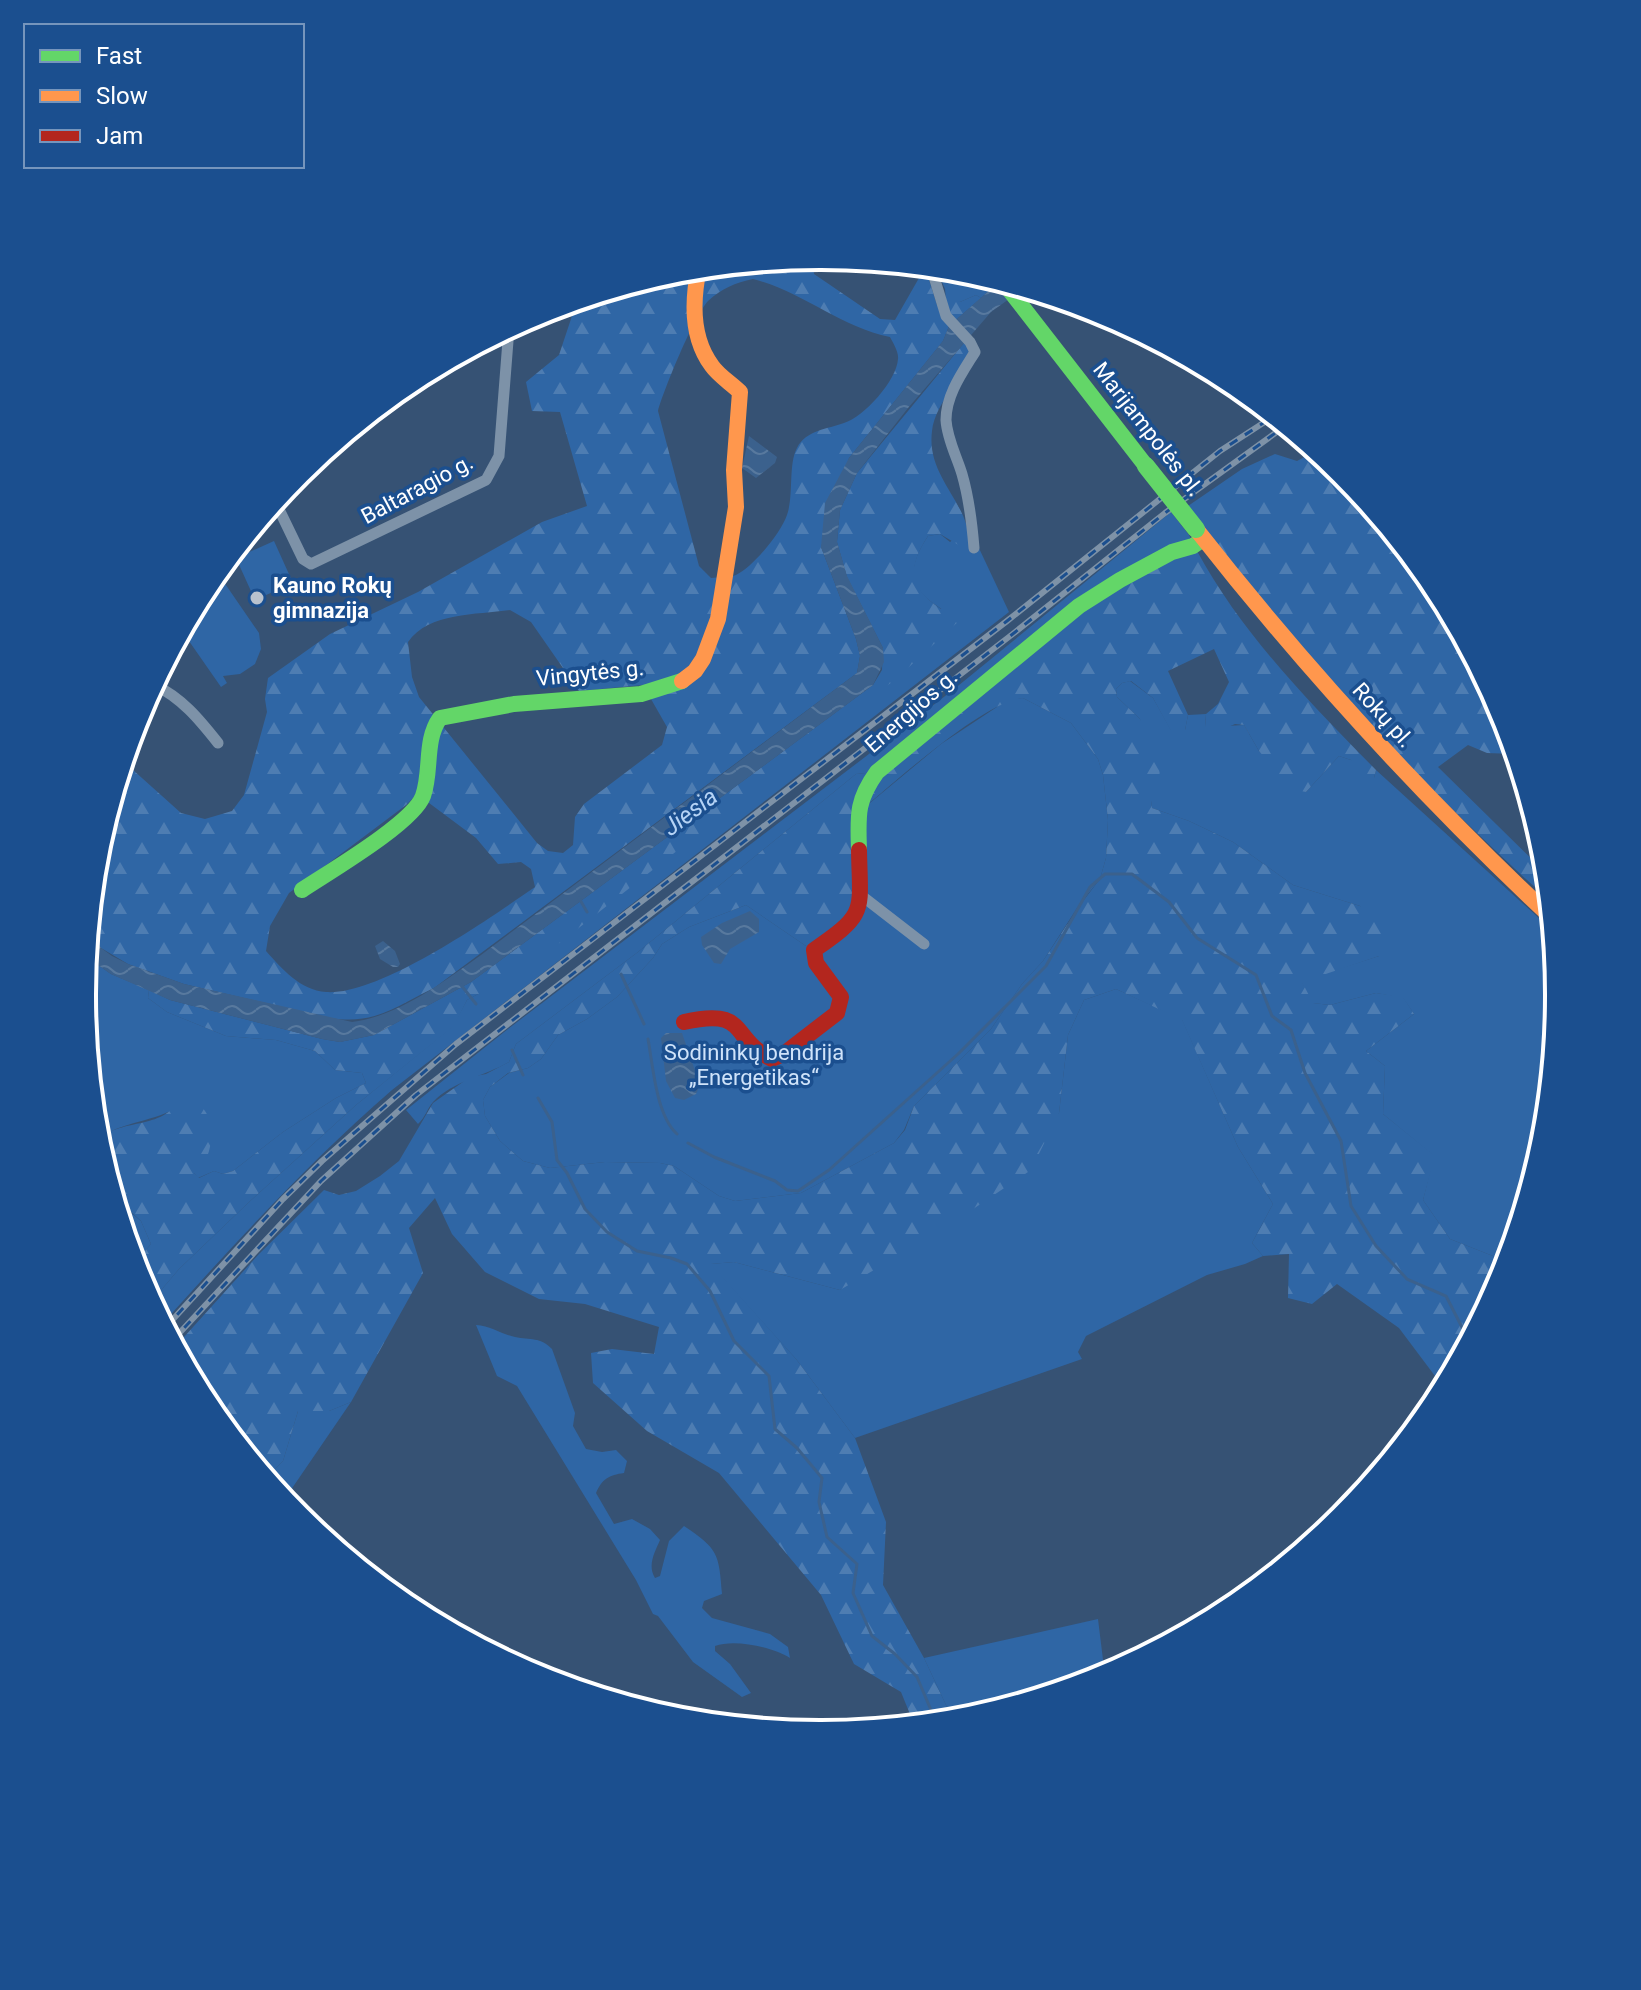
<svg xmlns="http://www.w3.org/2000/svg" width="1641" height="1990" viewBox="0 0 1641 1990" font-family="Roboto,sans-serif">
	<defs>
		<pattern id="forest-firs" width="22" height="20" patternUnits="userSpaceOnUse" patternTransform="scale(2)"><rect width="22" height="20" fill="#2f66a5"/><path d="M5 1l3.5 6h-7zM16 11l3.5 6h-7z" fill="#4e7db2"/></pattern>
		<pattern id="water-waves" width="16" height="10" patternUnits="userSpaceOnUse" patternTransform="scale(2)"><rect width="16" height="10" fill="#3b618d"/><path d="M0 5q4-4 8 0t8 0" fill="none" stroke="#58799e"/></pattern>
	</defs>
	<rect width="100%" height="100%" fill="#365274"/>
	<!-- green -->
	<path fill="#2f66a5" d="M936,268c18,2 47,1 59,17l-14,13 -5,-3 -16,7 -14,-2 -1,-11z
		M1171,512l18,23 8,16 -311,220 -30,3 -218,178 -122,92 -7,18c-24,14 -56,19 -76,40 -6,7 -8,16 -15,22l-12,-14 102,-81 445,-339z
		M969,527l40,85 -617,478c-83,72 -156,152 -229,233l-12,-21 28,-33 69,-66 108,-98 97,-79 14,-26 11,-6 452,-349 29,-25c-39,-24 -62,-37 -31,-84l12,-2 10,8z
		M274,541l19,42 -38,17 -19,-42z
		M217,572l42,61 2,16 -6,15 -15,10 -17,2 4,7 -6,4 -39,-56 25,-47z
		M1130,681l23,17 18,32h14l3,-15 18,-1 -1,13 39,-2 15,26 47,41 33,-36 12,4 23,18 2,-8 177,161 6,64 -14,145 -39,128 -3,-8 -53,-21 -27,-39 11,-44 -51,-42 2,-48 -19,-15 48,-37 -11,-16 -27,-5 -46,12 -18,-2 -11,-22 78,-25 -19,-50 -67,-21 -60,-43 -44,-21 -37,-13 -12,-89 -23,-22 -1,-8 6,-6z
		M1023,698l48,25 27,36 5,16 5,45 -2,38 -6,21 -21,26 -36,56 -21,23 -31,45 -77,77 -10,24 -10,13 -93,50 -66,8 -16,-5 -45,-30 -14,-3 -55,-1 -55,6 -27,-7 -23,-20 -15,-25 -2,-16 7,-13 19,-14 19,-5 13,-9 17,-24 29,-16 30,-22 36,-39 9,-14 27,-17 57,-22 60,41 47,-129 88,-73 68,-45z
		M98,965l13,9 38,16 -1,8 19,14 59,24 50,4 39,11 20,19 27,3 4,10 -30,15 -53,34 -50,39 -10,3 -9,-3 -16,7 -4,-5 -20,-64c-21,13 -62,14 -77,33l-15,-147 2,-22z
		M1116,989l66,30 56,128 35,57 -21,39 11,13 -18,8 -38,11 -121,61 -8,16 4,7 -227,79 -59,-79 -86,-95 24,-2 106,28 219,-177 9,-78 16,-35z
		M129,1211l12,10 10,23 -17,20 -15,-49z
		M476,1325c15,1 25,9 39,12 15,3 26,0 37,12l23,64 -2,13 13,23 16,3 14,-2 11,11 -3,12c-15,2 -22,6 -28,20l18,31 18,-5 18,10 10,11c-5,12 -13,25 -5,38l5,-2 9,-35 15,-15c34,23 35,27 38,68l-18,7 -2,7 10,10 58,16 18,13 2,11c-18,-11 -55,-19 -75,-12v5l15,13 21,29 -9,4 -49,-35 -35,-46 -5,-2 -17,-34 -119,-194 -20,-10z
		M351,1402l-67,98 -18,-22 17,-17 15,-50h31z
		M1098,1619l7,57 -141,43 -11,1 -29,-62z"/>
	<!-- forest -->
	<path fill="url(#forest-firs)" fill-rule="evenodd" d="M812,257l2,17 66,45 15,1 24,-42 -1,-12 7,1 12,38 15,-8 8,5 16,-7 5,3 -32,28 -6,15 -94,117 -28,89 35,92 4,17 -3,17 -423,315c-39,19 -59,37 -104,30l-146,-34 -56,-20 -27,-16 -13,-18 8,-80 27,-89 58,52 24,6 27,-8 12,-16 23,-83 -2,-13 3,-21 62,-44 88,-42 124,-70 45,-16 -27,-94 -28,-1 -6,-29 33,-27 18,-54 100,-30zM753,279c49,12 87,48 137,58 3,6 9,15 8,22 -1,21 -34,58 -54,64 -16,6 -38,7 -47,25 -9,17 -3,48 -10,67 -6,18 -35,53 -51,60 -8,3 -17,2 -25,3l-12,-12 -41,-155c6,-22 36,-95 50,-110 14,-13 27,-18 45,-22zM510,610l21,12 48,69 64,-6 24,42 -5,18 -78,59 -9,13 -2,28 -10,8 -15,-2 -11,-8 -118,-146 -7,-20 -4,-35c21,-30 68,-27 102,-32zM417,794l59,44 22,26 23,-2 10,7 4,18c-45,31 -156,109 -209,105 -26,-2 -44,-23 -60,-41l4,-25 19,-33 117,-88z
		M964,343l5,3c2,27 -34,54 -37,85 -6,46 37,71 37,111l-7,5 -22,-13 -12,2c-21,32 -19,52 13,73l12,-10 8,3 4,8 -5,10 -63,58 -405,318 -14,-2 -11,6 -13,26 -98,79 -108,98 -69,66 -28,33 -17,-38 17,-20 -10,-23 -11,-10 -11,4 -22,-73c20,-25 68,-11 81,-43 33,-2 39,33 29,58 -3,6 -9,11 -13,16l5,5 15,-7 9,3 10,-3 50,-39 53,-34 30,-15 -4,-10 -27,-3 -20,-19 -39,-11 -50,-4 -59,-24 -19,-14 1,-8 21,10 152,39 18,3 34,-7 97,-53 402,-297 9,-15 1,-22 -36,-71 -10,-35 3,-32 17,-37z
		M1316,451l27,22 55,67 32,57 17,10 56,106 12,41 -28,-1 -19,-8 -30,22 109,107 3,27c-98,-88 -191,-184 -276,-284 -30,-35 -57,-74 -86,-111l54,-37 33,-15 22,7z
		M1197,551c45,83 113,152 179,219l-2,8 -7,6 -12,-8 -4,-16 -12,-4 -33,36 -15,-3 -32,-38 -15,-26 -9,-1 -21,9 -9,-6 1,-13 12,-10 11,-22 -15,-33 -46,22 20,44 -3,15 -14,1 -18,-33 -22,-17 -9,2 -6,6 1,8 23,22 20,42 -1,27 -8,11 1,9 37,13 44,21 60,43 67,21 22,22 4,13 -7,15 -77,26 11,21 17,2 46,-12 27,4 11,17 -48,37 19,15 -2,48 52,42 -12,44 27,39 53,21 3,8 -3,10 -59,110 -45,-60 -62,-44 -25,20 -24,-6 1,-44 -26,2 -11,-13 21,-39 -35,-57 -56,-127 -66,-31 -32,11 -16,35 -9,78 -28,57 -89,60 -102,60 -106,-28 -23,2 85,95 59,79 31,84 -3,63 41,73 29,62 -39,4 -13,-32 -47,-28 -33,-69 -102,-122 -72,-42 -54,-48 -2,-30 21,-4 42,5 5,-27 -74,-23 -46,-5 -54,-27 -33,-38 -17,-36 -26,30 14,45 -72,129 -22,9h-31l-15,50 -17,17 -60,-73 -31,-58 84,-93 65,-64 15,5 17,-4 24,-15 19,-15 34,-58 37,-26 16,-3 23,-12 7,-18 122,-92 218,-178 30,-3 190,-158 95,-57zM1023,698l48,25 27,36 5,16 5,45 -2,38 -6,21 -20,26 -37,56 -21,23 -31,45 -77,77 -9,24 -11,13 -93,50 -66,8 -16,-5 -45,-30 -14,-3 -55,-1 -55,6 -27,-7 -23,-20 -15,-25 -2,-16 7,-13 18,-14 20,-5 13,-9 17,-24 29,-16 30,-22 36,-39 9,-14 27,-17 57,-22 60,41 32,-18 15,-16v-95c35,-29 130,-116 170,-119z"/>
	<!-- water -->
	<path fill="url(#water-waves)" d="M1000,281l23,8 -32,23 -83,96 -51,65 -17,37 -3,32 10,34 36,72 1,14 -11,23 -402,297 -97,53 -34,7 -18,-3 -152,-39 -59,-26 -13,-9 -12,-15 2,-20 13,18 11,8 16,8 56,20 168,38c47,-6 91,-40 129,-67l376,-282 3,-17 -4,-17 -35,-92 4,-44 24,-45 94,-117 6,-15z
		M749,436l28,21 -2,6 -19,15 -14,-10z
		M1398,540l37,45 12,22 -17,-10z
		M750,911l9,8v13l-29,17 -9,15 -7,-1 -12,-18 -1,-8 21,-14z
		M383,941l12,10 5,13 -2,3h-5l-13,-8 -5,-13z
		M666,1033h16l18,52 -4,9 -12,6 -9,-2 -9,-17 -5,-43z"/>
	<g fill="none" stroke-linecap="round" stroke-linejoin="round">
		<!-- stream -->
		<path stroke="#3b618d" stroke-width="3" d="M579,898l8,14
			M621,974l23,50
			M461,985l15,19
			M648,1039c5,27 8,76 29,95
			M512,1050l11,25
			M538,1098l14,24 5,38 10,13 18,36 22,23 30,19 34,7 16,6 23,27 24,50 35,35 6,53 22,19 25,30 -3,24 8,35 30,27 -4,29 19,43 23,18 22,23 19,45
			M688,1143l26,14 61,24 12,9 11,1 31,-21 129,-116 88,-88 44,-79 15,-13h27l37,28 28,36 59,37 16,41 19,14 14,43 36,68 10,65 25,40 31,33 39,17 23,45"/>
		<!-- street -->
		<path stroke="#7d92a8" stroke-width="11" d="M931,267l15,49 24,26 5,10c-13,21 -29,43 -29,68 1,19 11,37 16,54 7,24 10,49 12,74
			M275,501l28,58 8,5 175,-84 13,-24 10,-128
			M153,684c29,14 46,35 65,59
			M862,896l62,48"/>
		<!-- fast -->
		<path stroke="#63d668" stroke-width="16" d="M1004,283l142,183
			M859,850c-1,-34 -3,-49 18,-78l202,-166 41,-26 52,-28 21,-6 10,-7
			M302,890c27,-18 111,-67 121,-94 9,-25 1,-56 17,-78l74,-14 127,-10 41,-13"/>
		<!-- slow -->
		<path stroke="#ff974d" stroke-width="16" d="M1196,529c109,139 226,267 355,388
			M682,681l13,-10 8,-12 15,-40 18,-112 -2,-37 6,-78c-9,-9 -21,-16 -28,-26 -21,-28 -20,-65 -13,-98"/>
		<!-- jam -->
		<path stroke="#b3261e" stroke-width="16" d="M684,1022c66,-15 45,17 88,37l13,-6 52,-40 4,-16 -25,-34 -2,-13c54,-37 46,-38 45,-100"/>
		<!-- rail casing -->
		<g stroke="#7e92a7" stroke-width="6">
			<path id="rail" d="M165,1328l118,-129 39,-38 134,-117 551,-423 213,-170 54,-35
				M172,1341l149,-160 95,-86 598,-462 151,-120 120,-87"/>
		</g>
		<!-- rail -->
		<use href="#rail" stroke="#1b4f8f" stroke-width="3" stroke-dasharray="9" stroke-linecap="butt"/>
		<!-- fast-bridge -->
		<path stroke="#63d668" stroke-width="18" d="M1146,466l50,63"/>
	</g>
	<!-- markers -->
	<circle fill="#b9c2ce" stroke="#1b4f8f" stroke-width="3" cx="257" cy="598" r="8"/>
	<g text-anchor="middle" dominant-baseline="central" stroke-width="7" stroke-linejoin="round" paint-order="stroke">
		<!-- street labels -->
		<g font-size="22" fill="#fff" stroke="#1b4f8f">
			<text transform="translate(1148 429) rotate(52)">Marijampolės pl.</text>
			<text transform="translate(417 489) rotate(-28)">Baltaragio g.</text>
			<text transform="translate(590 673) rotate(-6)">Vingytės g.</text>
			<text transform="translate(911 711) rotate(-41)">Energijos g.</text>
			<text transform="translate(1383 715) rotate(48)">Rokų pl.</text>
		</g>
		<!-- poi labels -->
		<g font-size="22" font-weight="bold" fill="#fff" stroke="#1b4f8f" text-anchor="start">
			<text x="273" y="585">Kauno Rokų<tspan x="273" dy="25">gimnazija</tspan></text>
		</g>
		<!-- park labels -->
		<g font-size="22" fill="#cfe3fa" stroke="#1b4f8f">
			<text x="754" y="1052">Sodininkų bendrija<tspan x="754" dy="25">„Energetikas“</tspan></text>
		</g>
		<!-- water labels -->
		<g font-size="24" font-style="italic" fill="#b5d3f5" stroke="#1b4f8f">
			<text transform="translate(690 812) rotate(-37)">Jiesia</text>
		</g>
	</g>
	<!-- crop -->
	<path d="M0 0H1641V1990H0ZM820 270H821A724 724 0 0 1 1545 994V996A724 724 0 0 1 821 1720H820A724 724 0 0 1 96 996V994A724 724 0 0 1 820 270Z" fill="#1b4f8f" fill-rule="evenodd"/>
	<path fill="none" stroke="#fff" stroke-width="4" d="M820 270H821A724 724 0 0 1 1545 994V996A724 724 0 0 1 821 1720H820A724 724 0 0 1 96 996V994A724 724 0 0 1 820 270Z"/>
	<!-- legend -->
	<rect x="24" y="24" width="280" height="144" fill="#1b4f8f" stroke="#7695bc" stroke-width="2"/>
	<rect x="40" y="50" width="40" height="12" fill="#63d668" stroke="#7695bc" stroke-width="2"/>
	<text x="96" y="64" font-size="24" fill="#ffffff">Fast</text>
	<rect x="40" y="90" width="40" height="12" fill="#ff974d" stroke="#7695bc" stroke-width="2"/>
	<text x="96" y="104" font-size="24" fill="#ffffff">Slow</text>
	<rect x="40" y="130" width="40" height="12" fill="#b3261e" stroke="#7695bc" stroke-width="2"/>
	<text x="96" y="144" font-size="24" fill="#ffffff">Jam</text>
</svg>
